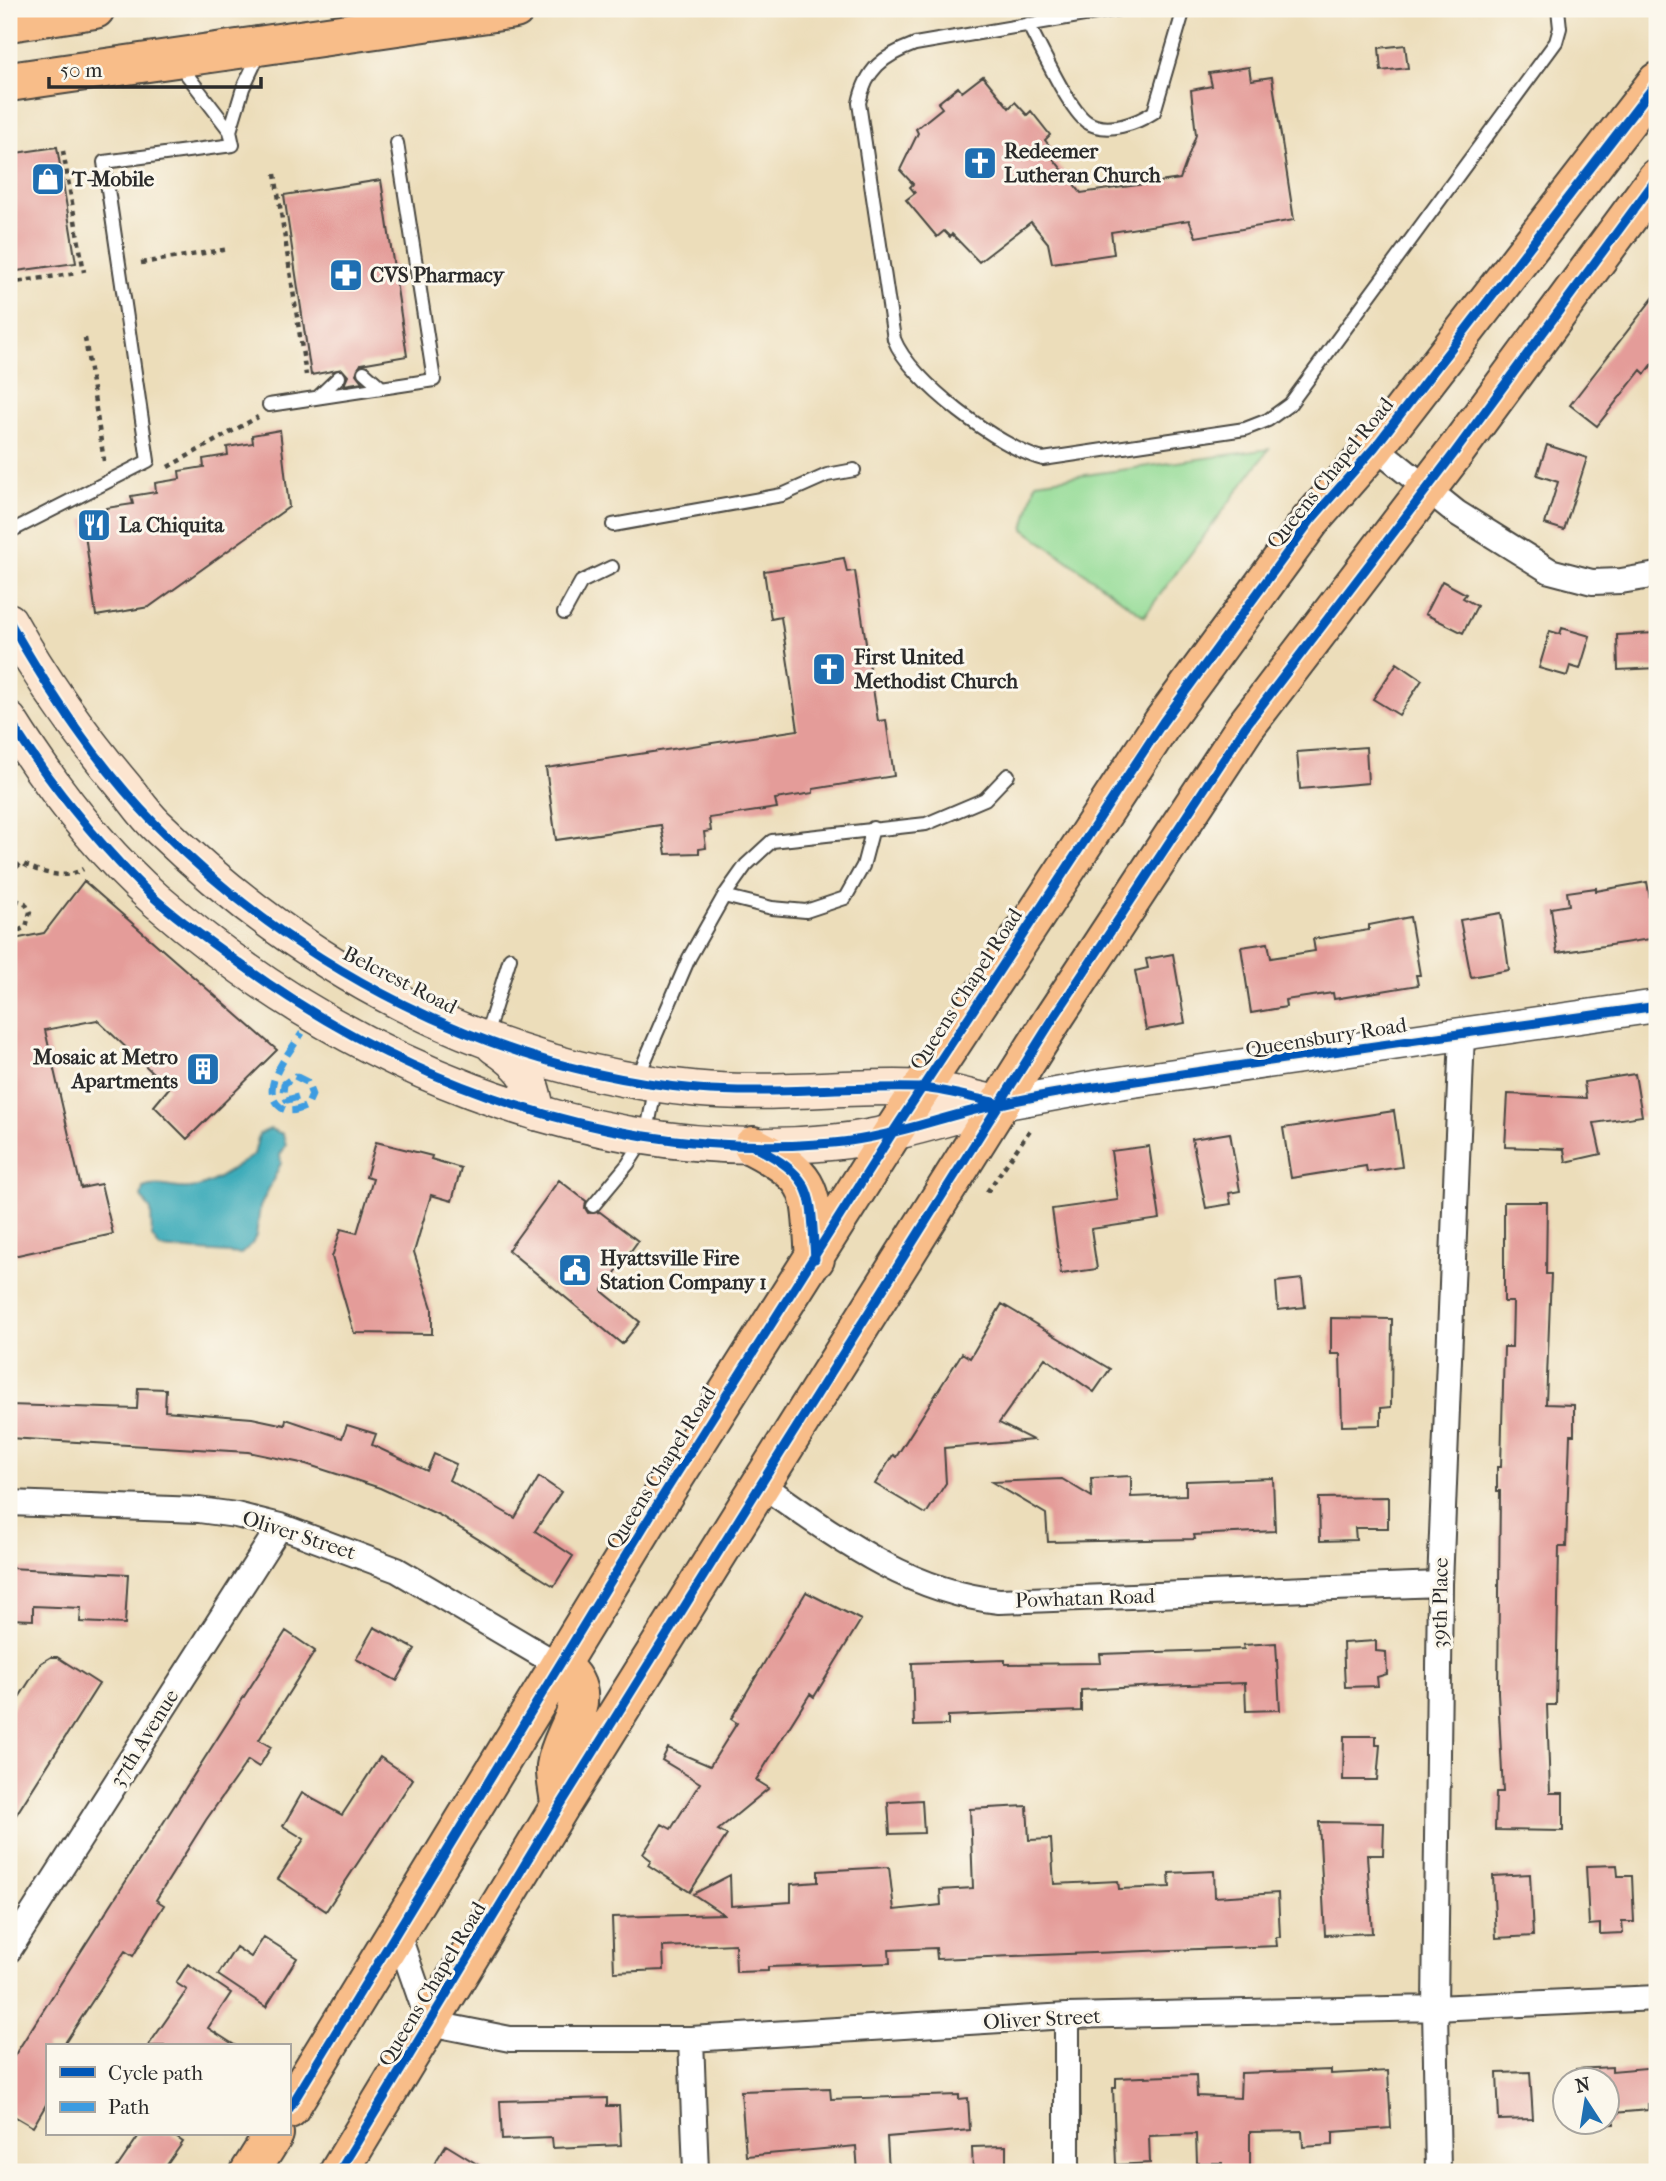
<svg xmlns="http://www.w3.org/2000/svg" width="1666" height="2181" viewBox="0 0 1666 2181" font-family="'IM FELL French Canon',serif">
	<rect width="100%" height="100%" fill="#fbf7ec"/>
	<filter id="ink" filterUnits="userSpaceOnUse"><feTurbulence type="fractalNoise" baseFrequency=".0143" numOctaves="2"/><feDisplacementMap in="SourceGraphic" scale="14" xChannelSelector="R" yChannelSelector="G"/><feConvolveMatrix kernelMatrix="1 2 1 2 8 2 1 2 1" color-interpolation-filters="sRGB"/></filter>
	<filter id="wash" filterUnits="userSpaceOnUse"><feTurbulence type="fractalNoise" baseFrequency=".00686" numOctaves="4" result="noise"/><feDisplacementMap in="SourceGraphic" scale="28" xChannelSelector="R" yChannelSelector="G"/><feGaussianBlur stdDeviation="1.57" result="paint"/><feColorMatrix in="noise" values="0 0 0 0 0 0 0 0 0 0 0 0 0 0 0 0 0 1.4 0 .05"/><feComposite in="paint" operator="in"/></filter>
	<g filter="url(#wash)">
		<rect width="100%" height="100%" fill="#ecddba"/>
		<!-- green -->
		<path fill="#93db95" stroke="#5f8360" stroke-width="2" d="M1269,449l-125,167 -120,-87 12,-47z"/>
		<!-- water -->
		<path fill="#3dacba" stroke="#346c72" stroke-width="2" d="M270,1129l13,5 3,11 -6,10 1,8 -21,44 -4,29 -4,8 -11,10 -81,-6 -8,-11 -1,-27 -10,-13 2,-9c18,-7 35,4 54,-1 19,-4 41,-23 57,-32l5,-21z"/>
		<g id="blocks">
			<!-- building -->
			<path fill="#e49c99" d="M1405,45l3,23 -27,3 -2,-23z
				M1249,67l2,13 21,-3 22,143 -98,17 -7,-17 -78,12 3,22 -62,9 -4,-20 -17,-21 -52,40 -27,-28 -2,3 -6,-6 -7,6 -31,-37 9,-7 -5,-6 3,-3 -13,-14 18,-37 -2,-4 26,-21 -4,-5 20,-16 4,5 21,-16 26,32 6,-6 12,13 4,-4 19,24 -5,5 9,12 -3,4 30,37 99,-14 16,-44 -5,-45 21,-4 -3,-13z
				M57,147l19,116 -67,9v-118z
				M381,180l26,176 -46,8 -5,10 6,8 -18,3 4,-9 -6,-7 -31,6 -27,-180z
				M1657,293v65l-12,16 -4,-4 -44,56 -27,-21z
				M280,430l9,77 -140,100 -53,9 -13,-97 24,-3 -1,-8 27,-4 -2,-8 25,-4 -1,-9 25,-4 -1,-8 25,-4 -1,-8 25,-4 -1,-8 26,-4 -1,-8z
				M1547,445l40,13 -23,72 -19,-6 13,-42 -21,-7z
				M844,558l3,14 8,-1 23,150 8,-1 8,56 -81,13v4l-38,6 2,9 -68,10 2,13 -7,1 2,16 -7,1v4l-33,1 -5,-29 -105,15 -10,-72 252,-38 -17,-113 -10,2 -7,-48z
				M1442,581l24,13 -3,4 14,8 -14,27 -38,-19z
				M1562,628l28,8 -10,33 -10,-3 -3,10 -28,-8 11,-37 10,3z
				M1655,633l2,35 -39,2 -1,-35z
				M1397,663l25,17 -23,35 -26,-16z
				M1366,747l2,36 -68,6 -3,-37z
				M84,881l193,169 -90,89 -33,-33 15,-18 -72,-68 -52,10 36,158 20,-4 12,50 -104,23v-317l35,-7z
				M1647,882l10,56 -100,15 -6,-45 18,-3 -2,-13 29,-4v3z
				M1501,913l8,57 -38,7 -11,-57z
				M1410,917l10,58h-4l2,10 -84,14 -1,-6 -48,7 1,7 -35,6 -10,-66 27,-4 3,15 44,-7 -2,-12 56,-9v-5z
				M1173,954l12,69 -39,7 -11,-59 13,-3 -2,-9z
				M1635,1074l7,42 -48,7 7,31 -35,8 -2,-13 -59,-2 3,-53 78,4 -2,-16z
				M1394,1111l8,56 -35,5 -1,-6 -75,12 -8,-50z
				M1230,1133l10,58 -11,2 2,11 -25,4 -14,-69z
				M376,1142l56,14 -1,3 30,9 -9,33 -21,-6 -17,57 18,56v26l-78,-1 -22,-76 9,-28 16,4 16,-54 -7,-2z
				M1149,1146l11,73 -69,10 6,40 -36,5 -9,-65 66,-9 -7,-49z
				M559,1180l27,21 -1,7 3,5 12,-1 38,29 -36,50 38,31 -18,22 -114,-94z
				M1504,1202h43l-1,72h5l-5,130 28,1v30h-4l-4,112h-7l-3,158h-9l3,88h13v38l-68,-1 1,-38h7l-5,-100 2,-201h-3v-24h4l3,-120h8l1,-45h-9z
				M1302,1279l3,28 -27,3 -2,-28z
				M1002,1304l108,65 -16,23 -49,-34 -46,65 34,17 -89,8 2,35 -20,31 -51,-30 18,-29 3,2 66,-104 8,5z
				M1331,1318l61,1 -1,88 -10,1v17l-39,1 -2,-72h-9z
				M138,1388l28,1 -1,22 87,7 33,7 1,-6 56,19 5,-13 29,9 -4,11 55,26 7,-17 22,10 -7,16 66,38 24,-41 22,15 -26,39 38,25 -19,30 -115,-71 -59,-27 -74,-24 -58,-12 -239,-14v-33l128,4z
				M1131,1476v21l55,-2v-14l87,-3 2,53 -81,4 1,4 -147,3 -2,-28 -54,-32 70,-3 30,18 -1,-19z
				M1388,1497v31h-33l1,12 -36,1 -1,-43z
				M9,1568l119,6 -3,50 -45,-2 1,-14 -48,-2v14l-24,-1z
				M806,1592l55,28 -47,77 -4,-3 -54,86 13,8 -51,42 9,5 -37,57 -42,-27 3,-5 -8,-6 19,-30 9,5 29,-46 -38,-23 6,-12 42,18 27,-43 -6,-4z
				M374,1627l41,22 -18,32 -41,-22z
				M286,1631l29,20 -56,89 12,7 -12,20 -11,-7 -42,60 -50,80 8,5 -31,51 -8,-5 -62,95h-16v57l-14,24 -24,-14v-49z
				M1376,1641v10l10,1 1,22 -10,3 1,9 -33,1 -2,-44z
				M1276,1643l4,67 -34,1 -1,-28 -85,3 -79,4v21l-133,5v9l-34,1 -2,-63 93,-3v4l96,-1 -1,-9 144,-5 -1,-4z
				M51,1657h6l42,27 -90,142v-113l32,-50z
				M1344,1736h32v9h4l-3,35h-34z
				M380,1757l33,22 -87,132 -48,-32 26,-40 -21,-13 19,-33 40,22z
				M922,1800l2,33 -34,1 -2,-32z
				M1027,1806l2,34 22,-1 3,45 64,-3 1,8 51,-2 -1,-14 45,-2 1,26 63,-4 2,44h-4l1,9 -340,13 -1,-11 -47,2 1,13 -122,4v4l-32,1 -1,-28 -72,3 1,23 -50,2 -2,-55 111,-3 -30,-20 37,-19 1,31 60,-4v-18l27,-2v-11l71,-4 5,43 47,-5 -1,-15 33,-2 -3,-79z
				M1319,1822l65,1 -1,32h-16l5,78 -47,2z
				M1617,1865l1,11h14l2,46h-12l1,11 -23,1v-10l-11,1 -3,-59z
				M1530,1874l3,62 -37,2 -3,-62z
				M264,1937l33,21 -31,49 -48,-32 18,-28 15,10z
				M188,1964l43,29 -23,35 28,18h-88l39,-56 -11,-7z
				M1612,2067v4l45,-4v36l-9,1v6l-34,3v11l-35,1v-3h27v-42h-29l-1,-11z
				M1331,2070v4l57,-3 3,57 -58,4v13l-30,2 -1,-16 -52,1v40h-28v-9h-25l-1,-29 -47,2 1,27 -34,2 -3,-77h3v-10l80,-3 1,21 43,2 1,-25z
				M1530,2072l3,47 -34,1 -2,-47z
				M830,2088l1,11 128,-4v4l9,-1 2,32 -83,7 2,35h-31l-2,-26 -110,10 -5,-65z
				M607,2098v8h12l2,39 -68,3 -1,-10 -50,2 -2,-39z
				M140,2134h31l12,8 -21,30h-48z
				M446,2145l44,27h-61z
				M1006,2146v26h-33l-1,-25z"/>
		</g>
	</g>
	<g filter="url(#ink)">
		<use href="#blocks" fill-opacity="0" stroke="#484640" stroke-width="2"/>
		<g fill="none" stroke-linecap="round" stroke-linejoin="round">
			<!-- service casing -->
			<g stroke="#484640" stroke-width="16">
				<path id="service" d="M1119,9l-204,35c-32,12 -49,25 -56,59l35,236c16,42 106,109 149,120l202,-30 23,-9 22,-16 266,-362 4,-14 -2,-19
					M1028,24c12,22 41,86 59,98 20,13 50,1 67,-10l30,-103
					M178,63l52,68 13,-43 17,-36
					M364,372l18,16
					M318,397l21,-20
					M269,405l165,-25 -37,-237
					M613,525l169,-30 45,-20 27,-5
					M9,532l139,-71 -44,-299 129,-17 -3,-14
					M564,613l17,-31 31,-15
					M724,896l48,12 34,3 39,-13 18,-32 10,-38
					M486,1036l24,-78
					M637,1079l52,-121 35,-62 22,-31 26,-24 154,-17 59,-25 23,-24
					M593,1206l35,-42 18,-28 10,-51"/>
			</g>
			<!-- minor casing -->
			<g stroke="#484640" stroke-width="28">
				<path id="minor" d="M1375,447l82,66 93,58 42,11 29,-1 36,-6
					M761,1484c73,51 146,108 238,117l441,-17
					M9,1503l190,7 37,5 44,11 117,44 163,96
					M397,1931l32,92 81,16h181l376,-23 368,-8 222,-10
					M9,1950l271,-424
					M1067,2016v156
					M691,2039l5,133
					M1438,2172l-3,-164 5,-424 22,-550"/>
			</g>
			<!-- tertiary casing -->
			<g stroke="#484640" stroke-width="35">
				<path id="tertiary" d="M1001,1104l104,-19 552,-79"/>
			</g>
			<!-- secondary casing -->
			<g stroke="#484640" stroke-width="38">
				<path id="secondary" d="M9,621c33,59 70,112 114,164 11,13 21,29 34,41 149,144 330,243 539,263 74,7 149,-4 224,-1 26,2 54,11 81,16
					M9,720c41,65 89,129 147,180 186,161 430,267 679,242 53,-5 105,-22 155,-36
					M494,1046c31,21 37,30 43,67"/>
			</g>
			<!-- primary casing -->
			<g stroke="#484640" stroke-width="42">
				<path id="primary" d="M9,22l86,-13
					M9,82l506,-73
					M753,1146c64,33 57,46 62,113
					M560,1804c-1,-12 -5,-27 -4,-38 5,-38 45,-68 4,-100
					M289,2109l371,-609 233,-368 270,-410 148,-202 64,-73 282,-365
					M250,2172l24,-38
					M339,2172l221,-366 201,-322 290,-462 194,-295 210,-275 202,-274"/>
			</g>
			<!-- path -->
			<path stroke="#484640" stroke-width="4.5" stroke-dasharray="5 5" stroke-linecap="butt" d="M63,151l21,121
				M275,174l31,201
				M141,263l88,-14
				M9,283l68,-10
				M85,338l19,123
				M168,467l90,-50
				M9,874l12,-11c18,9 43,18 62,6
				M9,935l17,-8 4,-15 -5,-9 -16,-5
				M987,1192l43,-62"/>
			<!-- service -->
			<use href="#service" stroke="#fff" stroke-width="12"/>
			<!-- minor -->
			<use href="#minor" stroke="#fff" stroke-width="24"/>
			<!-- tertiary -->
			<use href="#tertiary" stroke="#fff" stroke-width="32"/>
			<!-- secondary -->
			<use href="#secondary" stroke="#fce5d0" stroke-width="35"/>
			<!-- primary -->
			<use href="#primary" stroke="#f8bd89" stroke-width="38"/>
			<!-- quiet -->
			<path stroke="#3d9ce1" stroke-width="7" stroke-dasharray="14 7" stroke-linecap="butt" d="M298,1097l-11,3 -4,-7 1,-9 11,-8 12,6 5,13 -5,11c-11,5 -20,8 -29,-1 -19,-19 13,-54 24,-72"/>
			<!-- cycleway casing -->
			<g stroke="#fbf7ec" stroke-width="13">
				<path id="cycleway" d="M9,621c41,72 88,144 147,204 142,144 337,246 541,264 73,6 148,-3 222,-1 24,1 51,10 75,14
					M9,720c41,64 88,123 143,176 24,22 52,41 79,61 173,129 384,204 602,186 58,-5 112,-28 168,-39 35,-8 72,-14 108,-19 182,-28 365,-53 548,-79
					M753,1146c64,33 57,46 62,113
					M289,2109l371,-609 233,-368 270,-410 148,-202 64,-73 282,-365
					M339,2172l221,-366 201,-322 290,-462 194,-295 210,-275 202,-274"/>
			</g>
			<!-- cycleway -->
			<use href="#cycleway" stroke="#0057b8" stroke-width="9"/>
		</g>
	</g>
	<!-- icons -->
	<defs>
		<g id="church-square" transform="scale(1.75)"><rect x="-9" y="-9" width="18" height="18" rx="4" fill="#1f6fb2" stroke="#fbf7ec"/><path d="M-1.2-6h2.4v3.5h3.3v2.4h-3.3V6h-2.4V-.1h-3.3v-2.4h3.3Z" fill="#fff"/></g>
		<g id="shop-square" transform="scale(1.75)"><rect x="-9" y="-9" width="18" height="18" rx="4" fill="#1f6fb2" stroke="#fbf7ec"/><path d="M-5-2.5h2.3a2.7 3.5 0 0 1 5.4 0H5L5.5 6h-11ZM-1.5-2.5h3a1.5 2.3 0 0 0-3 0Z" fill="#fff"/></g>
		<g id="pharmacy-square" transform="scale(1.75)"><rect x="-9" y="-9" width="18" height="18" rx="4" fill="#1f6fb2" stroke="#fbf7ec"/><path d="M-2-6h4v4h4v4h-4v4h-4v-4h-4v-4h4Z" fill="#fff"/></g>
		<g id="restaurant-square" transform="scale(1.75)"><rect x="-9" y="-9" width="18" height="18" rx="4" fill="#1f6fb2" stroke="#fbf7ec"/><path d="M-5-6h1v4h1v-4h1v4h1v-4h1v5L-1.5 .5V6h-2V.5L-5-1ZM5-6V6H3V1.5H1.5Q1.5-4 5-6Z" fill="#fff"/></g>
		<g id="building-square" transform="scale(1.75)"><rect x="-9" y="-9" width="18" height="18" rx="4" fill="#1f6fb2" stroke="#fbf7ec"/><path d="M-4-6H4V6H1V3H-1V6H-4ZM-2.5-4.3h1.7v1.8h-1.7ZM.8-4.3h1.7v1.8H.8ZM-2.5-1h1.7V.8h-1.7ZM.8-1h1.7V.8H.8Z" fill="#fff"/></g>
		<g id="civic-square" transform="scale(1.75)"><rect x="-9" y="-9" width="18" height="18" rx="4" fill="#1f6fb2" stroke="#fbf7ec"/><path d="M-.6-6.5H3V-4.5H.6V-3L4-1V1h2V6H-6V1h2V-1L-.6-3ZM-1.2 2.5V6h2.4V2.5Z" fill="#fff"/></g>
	</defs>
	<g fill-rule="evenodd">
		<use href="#church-square" x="980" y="163"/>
		<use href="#shop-square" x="48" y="179"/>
		<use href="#pharmacy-square" x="346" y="275"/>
		<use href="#restaurant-square" x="94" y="525"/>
		<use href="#church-square" x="829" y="669"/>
		<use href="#building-square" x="203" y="1069"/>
		<use href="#civic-square" x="575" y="1270"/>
	</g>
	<g text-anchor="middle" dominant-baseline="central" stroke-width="6" stroke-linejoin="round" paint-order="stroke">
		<!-- poi labels -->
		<g font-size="21" font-weight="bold" fill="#2b2b2b" stroke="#fbf7ec" text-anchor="start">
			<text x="1004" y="151">Redeemer<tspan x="1004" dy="24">Lutheran Church</tspan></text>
			<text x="72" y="179">T-Mobile</text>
			<text x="370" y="275">CVS Pharmacy</text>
			<text x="119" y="525">La Chiquita</text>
			<text x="854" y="657">First United<tspan x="854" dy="24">Methodist Church</tspan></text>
			<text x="178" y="1057" text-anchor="end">Mosaic at Metro<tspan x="178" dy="24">Apartments</tspan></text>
			<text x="600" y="1258">Hyattsville Fire<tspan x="600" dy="24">Station Company 1</tspan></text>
		</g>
		<!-- street labels -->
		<g font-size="21" fill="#2b2b2b" stroke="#fbf7ec">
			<text transform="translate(1330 473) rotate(-51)">Queens Chapel Road</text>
			<text transform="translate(400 980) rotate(27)">Belcrest Road</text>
			<text transform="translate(966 989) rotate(-57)">Queens Chapel Road</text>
			<text transform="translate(1326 1037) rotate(-9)">Queensbury Road</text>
			<text transform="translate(661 1468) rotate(-58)">Queens Chapel Road</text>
			<text transform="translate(299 1535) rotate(18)">Oliver Street</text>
			<text transform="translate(1085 1598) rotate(-2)">Powhatan Road</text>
			<text transform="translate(1440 1603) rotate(-89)">39th Place</text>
			<text transform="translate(144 1738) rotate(-58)">37th Avenue</text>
			<text transform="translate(432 1984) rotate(-59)">Queens Chapel Road</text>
			<text transform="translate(1042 2019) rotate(-3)">Oliver Street</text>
		</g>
	</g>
	<!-- margin -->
	<rect width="1666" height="2181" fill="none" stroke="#fbf7ec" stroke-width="35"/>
	<!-- legend -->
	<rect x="46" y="2044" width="245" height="91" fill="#fbf7ec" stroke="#a8a59f" stroke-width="2"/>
	<rect x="60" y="2067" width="35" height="10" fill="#0057b8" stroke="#a8a59f" stroke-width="2"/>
	<text x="108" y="2080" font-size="21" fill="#2b2b2b">Cycle path</text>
	<rect x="60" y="2102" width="35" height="10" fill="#3d9ce1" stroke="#a8a59f" stroke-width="2"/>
	<text x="108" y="2114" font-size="21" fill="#2b2b2b">Path</text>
	<!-- north arrow -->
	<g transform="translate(1586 2101) rotate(348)"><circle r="33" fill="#fbf7ec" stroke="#a8a59f" stroke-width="2"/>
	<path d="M0-5L12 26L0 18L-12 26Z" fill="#1f6fb2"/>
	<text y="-10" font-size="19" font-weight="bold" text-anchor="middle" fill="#2b2b2b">N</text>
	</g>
	<!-- scale -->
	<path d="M49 77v10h212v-10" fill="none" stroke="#2b2b2b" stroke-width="3.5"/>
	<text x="60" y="77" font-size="21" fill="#2b2b2b" stroke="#fbf7ec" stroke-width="5" paint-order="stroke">50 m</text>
</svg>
